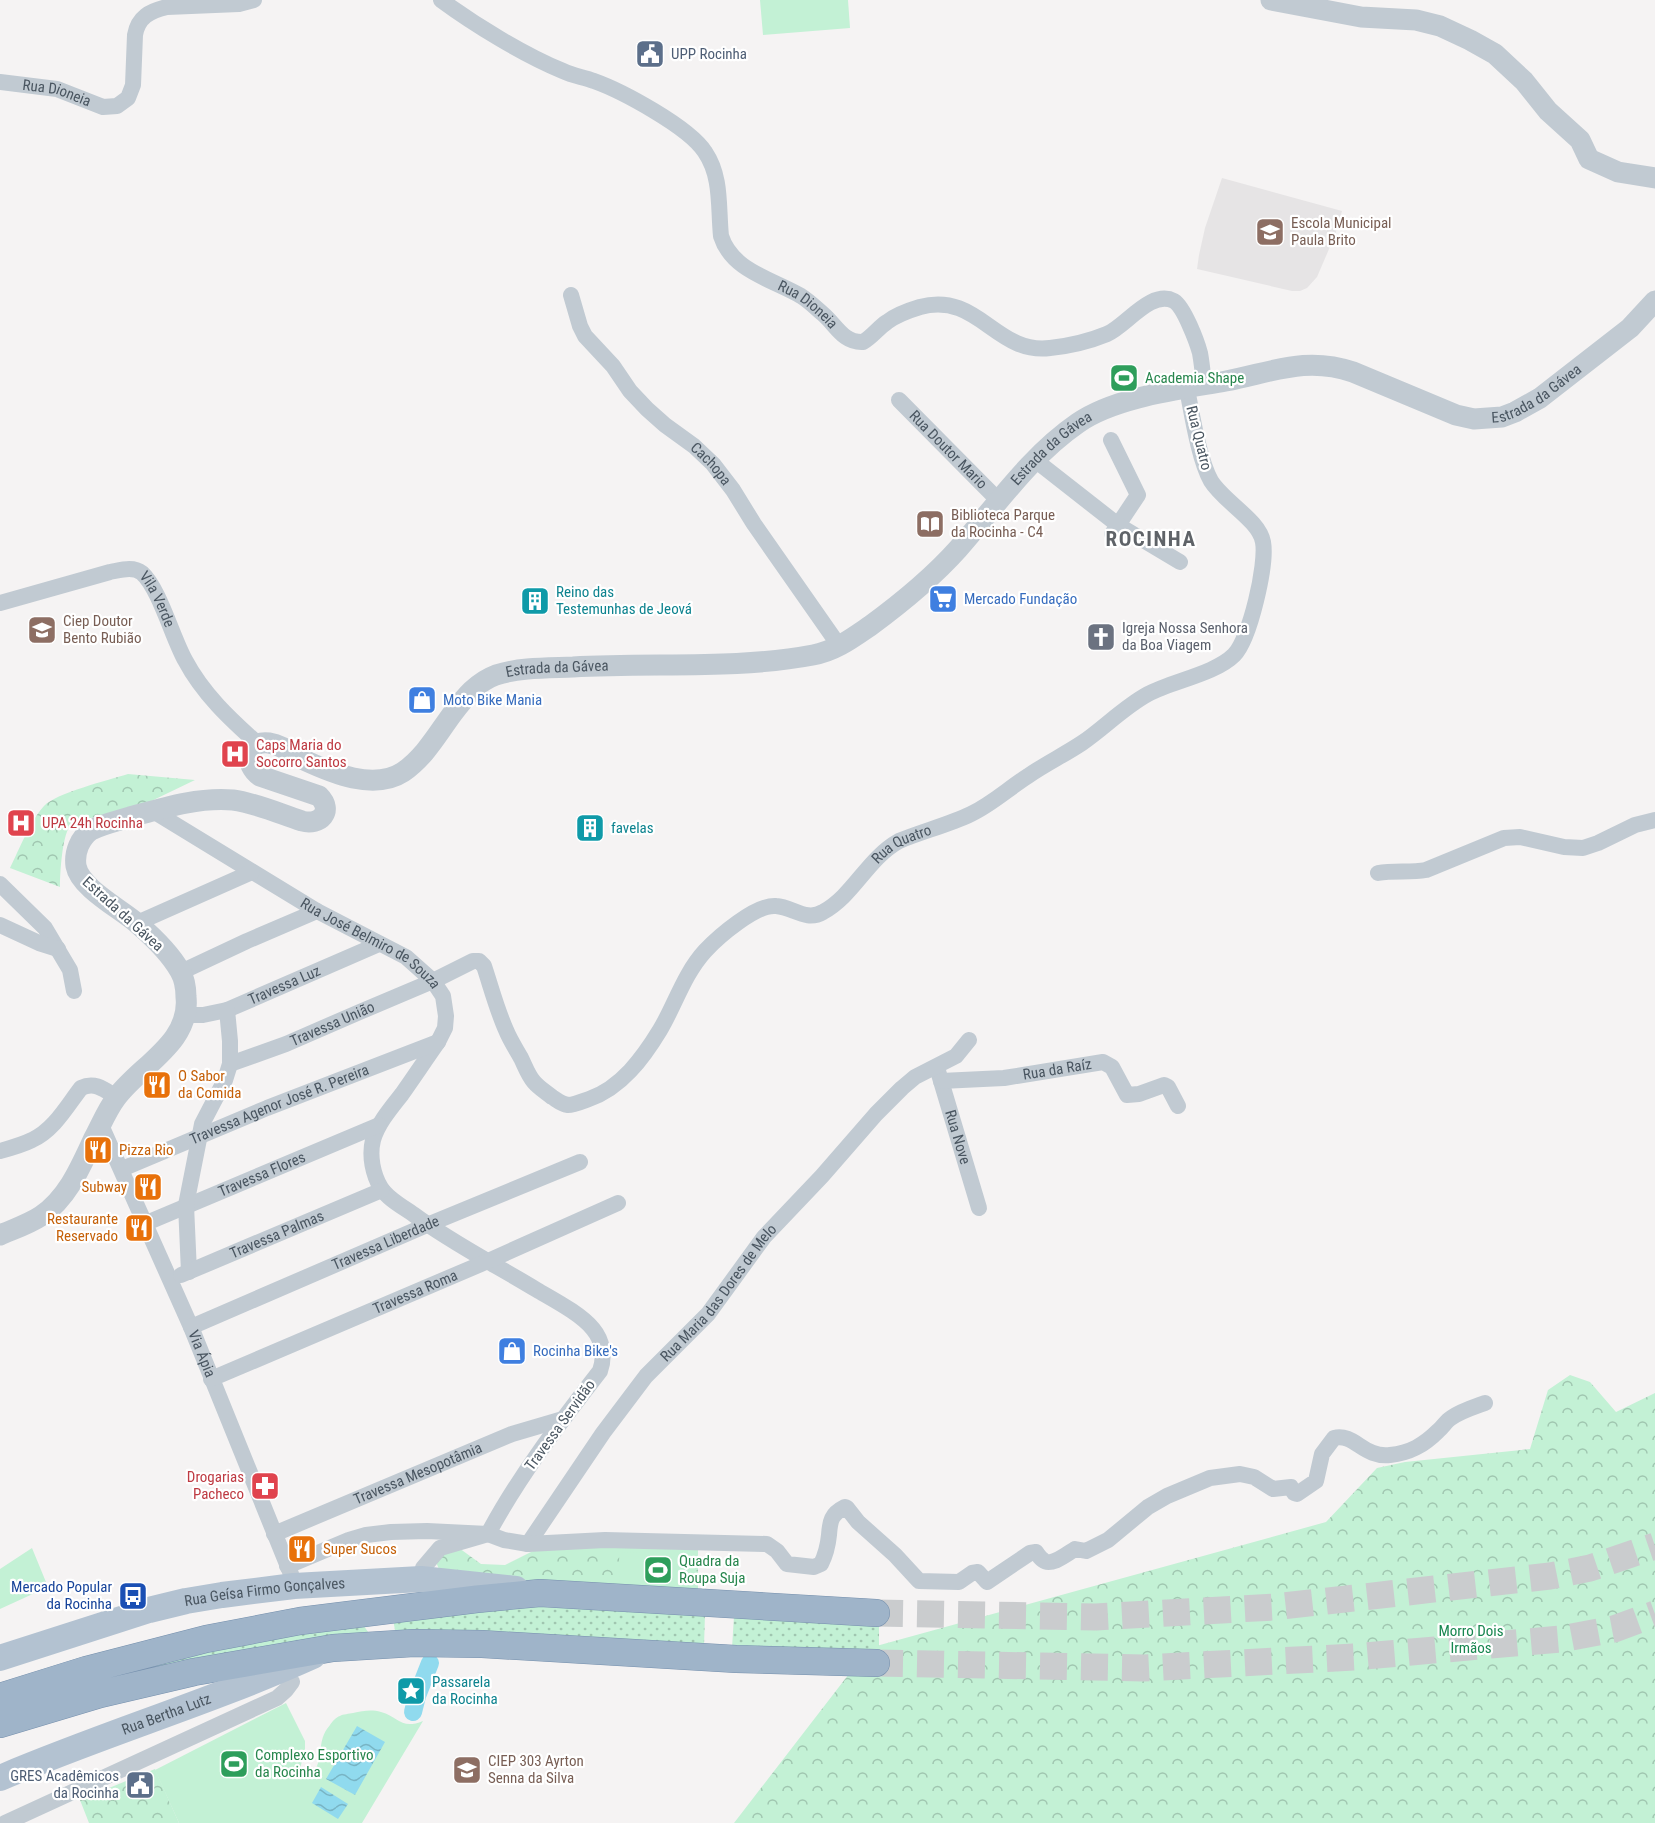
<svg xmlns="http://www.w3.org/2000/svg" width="1655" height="1823" viewBox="0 0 1655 1823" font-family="'Roboto Condensed',sans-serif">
	<defs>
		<pattern id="grass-dots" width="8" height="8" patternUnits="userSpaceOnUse" patternTransform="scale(1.5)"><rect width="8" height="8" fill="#c3f1d5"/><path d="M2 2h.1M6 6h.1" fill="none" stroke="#a0c6b0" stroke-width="1.8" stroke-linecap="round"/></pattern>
		<pattern id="park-crowns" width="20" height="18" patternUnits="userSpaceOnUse" patternTransform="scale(1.5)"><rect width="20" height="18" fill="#c3f1d5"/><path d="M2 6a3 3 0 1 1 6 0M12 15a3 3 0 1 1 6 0" fill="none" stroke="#a0c6b0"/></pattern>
		<pattern id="water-waves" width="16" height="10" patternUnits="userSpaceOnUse" patternTransform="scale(1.5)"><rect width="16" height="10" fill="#90daee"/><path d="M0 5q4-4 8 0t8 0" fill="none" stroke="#78b4c4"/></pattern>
	</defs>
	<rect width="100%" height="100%" fill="#f5f3f3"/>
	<!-- education -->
	<path fill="#e6e4e5" d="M1222,178l120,33 -7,24 -18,42 -10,11 -7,3h-8l-95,-22 2,-14 6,-27z"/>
	<!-- grass -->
	<path fill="url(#grass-dots)" d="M499,1605l206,9 -1,32 -308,-10 -3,-17z
		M734,1616l145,7v28l-147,-3z
		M361,1622l10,14 -337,62 151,-43z"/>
	<!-- park -->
	<path fill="url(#park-crowns)" d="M128,774l67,6 -54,26 -63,15c-3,1 -6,2 -8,5 -8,10 -10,48 -10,61l-50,-19c9,-18 20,-47 34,-62 12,-13 65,-26 84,-32z
		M1570,1375l20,7 26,30 39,-19v430h-921l135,-175 457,-126 51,-54 28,-6 125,-13 18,-59z
		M543,1546l155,1v43l-156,-5 -101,-11 -5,-12 6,-13 17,-1 22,16 24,1z
		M155,1769l24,54h-90l-9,-23z"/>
	<!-- garden -->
	<path fill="#c3f1d5" d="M760,0h88l2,28 -87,7z
		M32,1548l16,39 -48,22v-40z
		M619,1552l78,3 -1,34 -76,-3z
		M286,1703l19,38v9l-7,26h13c15,-18 4,-34 19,-51 2,-3 6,-8 10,-9 3,-2 9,-2 13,-3 10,-2 18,-4 28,-1 18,5 20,18 42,9l-61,102h-183l-24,-53z"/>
	<!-- water -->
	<path fill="url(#water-waves)" d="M357,1726l28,16 -30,53 -29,-16z
		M321,1787l27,17 -10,15 -26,-16z"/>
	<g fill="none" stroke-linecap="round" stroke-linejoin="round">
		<!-- canal -->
		<path stroke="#90daee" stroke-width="18" d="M413,1712l4,-16 13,-33"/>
		<!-- trunk-tunnel -->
		<path stroke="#caccce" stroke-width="27" stroke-dasharray="27 14" stroke-linecap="butt" d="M876,1613l220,4 178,-10 276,-31 40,-8 65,-22
			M876,1663l267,5 211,-11 207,-18 53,-10 41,-15"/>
		<!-- trunk casing -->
		<g stroke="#7690ad" stroke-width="28">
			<path id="trunk" d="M0,1697l86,-27 120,-31 94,-18 177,-22 63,-6 336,20
				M0,1724l100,-30 94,-22 139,-24 81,-5 68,1 254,15 140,4"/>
		</g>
		<!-- minor -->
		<g stroke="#c1cad2" stroke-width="16">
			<path id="s1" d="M441,0c34,25 83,55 122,71 10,5 21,6 31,10 28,10 95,46 111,71 17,25 13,55 16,84 11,35 51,43 80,60 8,5 15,12 22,18 13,11 20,29 40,28 9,-5 15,-14 24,-20 9,-7 23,-12 33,-15 58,-16 76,48 130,41 19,-2 40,-7 57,-14 19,-8 44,-45 67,-33 10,6 23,41 26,52 2,11 3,22 4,32"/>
			<path id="s2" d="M0,82l57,7 46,18 14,-1 11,-8 5,-13 2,-50c3,-18 15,-24 32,-28l72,-3 15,-4"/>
			<path id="s3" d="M571,295l9,31 5,10 28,30 17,25 17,18 18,16 29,21 19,18 20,26 21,34 86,123"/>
			<path id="s4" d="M899,400l100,101"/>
			<path d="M1111,440l27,55 -26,39"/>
			<path d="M1035,460l83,65 62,37"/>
			<path id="s5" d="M0,603l110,-31c11,-2 23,-6 32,1 17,15 31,66 43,87 18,34 45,59 73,84"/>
			<path id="s6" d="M153,811l164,100 89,46 27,24 10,15 3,20 -1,12 -7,14c-12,17 -24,35 -36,52 -11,14 -24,29 -29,46 -4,16 0,35 8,48 7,11 22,19 32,26 39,29 83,51 124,76 17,10 44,24 56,39 10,12 12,28 7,42 -41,53 -81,105 -112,163l-48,14 -17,20 -2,11"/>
			<path d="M1378,873c16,-3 32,0 48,-3l78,-32 16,-1 44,10 19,1 15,-5 37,-18 20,-5"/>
			<path d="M0,884l45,44 25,42 4,21"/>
			<path d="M137,923l115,-51"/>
			<path d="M0,925l39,18 19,6"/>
			<path d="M181,972l66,-31 70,-30"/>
			<path id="s7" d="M186,1015h17l24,-5 152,-66"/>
			<path id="s8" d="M230,1064l56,-20 76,-33 71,-30 40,-20h6l5,5c7,21 13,44 22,64 4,10 10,19 15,28 4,8 7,17 13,24 5,6 12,10 18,15 5,3 9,7 16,8 7,0 15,-4 21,-6 32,-11 54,-41 71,-69 15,-25 24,-56 45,-79 13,-14 51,-47 71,-45 17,1 30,16 47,6 31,-17 44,-53 76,-71 24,-10 49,-16 72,-27 21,-10 38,-26 57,-38 17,-12 36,-21 54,-33 22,-15 42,-36 66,-49 24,-13 67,-20 86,-39 16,-16 33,-91 29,-113 -4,-22 -39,-40 -52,-61 -12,-21 -19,-67 -24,-92"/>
			<path id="s9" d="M938,1071l41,137"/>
			<path id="s10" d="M941,1081l63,-3 99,-16 9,5 15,28 12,-1 25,-9 4,2 10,19"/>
			<path id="s11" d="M101,1125l90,202 100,247"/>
			<path d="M0,1151c11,-3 22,-6 32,-11 22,-10 35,-34 49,-52 14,-7 24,2 35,9"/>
			<path id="s12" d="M122,1169l145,-61 171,-66"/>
			<path id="s13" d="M144,1224l235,-99"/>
			<path d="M189,1272l-3,-67 16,-81 23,-44 5,-16v-23l-3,-31"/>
			<path id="s14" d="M181,1275l201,-85"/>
			<path id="s15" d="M191,1327l236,-102 153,-63"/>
			<path id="s16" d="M211,1379l277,-118 130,-58"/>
			<path id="s17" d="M274,1534l238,-100 51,-15"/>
			<path id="s18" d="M528,1544l75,-111 43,-57 62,-62 56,-77 58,-61 54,-62 26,-26 13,-11 41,-21 13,-16"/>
			<path d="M287,1566l62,-26 17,-5 25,-3 36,-1 61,3 16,6 24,4 77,-4 162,4 10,7 10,13 27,3 7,-3c4,-8 7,-19 8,-29 1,-14 2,-21 16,-28l2,1 11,14 37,33 24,26 40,1 13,-9 6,-1 9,10 43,-29 6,-1c2,3 4,6 7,8 8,7 24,-6 32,-11l11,2 22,-11 40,-33 19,-11 43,-18 30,-4 14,3 19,12 18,-2 3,6 3,1 19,-13 6,-27 12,-16c21,-5 29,20 56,17 20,-2 34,-10 48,-24 5,-4 8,-10 13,-13 10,-7 23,-11 34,-15"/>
			<path d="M5,1823l272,-125 9,-8 6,-8"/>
		</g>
		<!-- tertiary -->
		<g stroke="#c1cad2" stroke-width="21">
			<path d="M1271,0l90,17 55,3 24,6 30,14 25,14 29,27 24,30 32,29 9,19 29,13 37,6"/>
			<path id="s19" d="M0,1235c14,-6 29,-11 41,-19 27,-18 40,-50 53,-78 7,-13 13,-28 22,-40 23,-32 75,-55 70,-101 0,-8 -2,-19 -6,-26 -10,-18 -27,-34 -42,-47 -17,-15 -58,-36 -62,-58 -2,-14 4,-28 15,-36 12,-6 26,-9 39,-13 33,-9 68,-20 103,-17 23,3 47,14 69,21 18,5 32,-10 17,-25l-59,-20c-16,-11 -15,-36 9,-33 13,2 24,11 35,17 28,13 70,31 99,12 22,-15 35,-39 50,-59 12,-16 24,-31 43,-38 25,-8 52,-7 77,-8 80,-5 161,3 240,-12 22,-4 38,-16 57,-29 30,-22 62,-48 88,-77 38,-43 72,-93 120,-126 37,-26 104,-34 148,-42 47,-9 80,-25 127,-9l103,43 18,4 28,-2 13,-5 25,-14 90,-70 25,-27"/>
		</g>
		<!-- primary -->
		<g stroke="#b3c2d1" stroke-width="26">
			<path id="s20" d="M0,1658l149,-48 37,-9 36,-6 72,-9 127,-7 95,10"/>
			<path id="s21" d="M0,1778c103,-44 211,-76 313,-122"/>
		</g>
		<!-- trunk -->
		<use href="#trunk" stroke="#9fb4c9" stroke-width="27"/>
	</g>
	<!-- icons -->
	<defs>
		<g id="civic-square" transform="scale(1.5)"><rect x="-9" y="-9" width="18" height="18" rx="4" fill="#5c6f8a" stroke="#fff"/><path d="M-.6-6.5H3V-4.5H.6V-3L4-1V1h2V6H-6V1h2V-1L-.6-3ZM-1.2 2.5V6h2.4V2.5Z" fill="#fff"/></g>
		<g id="school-square" transform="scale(1.5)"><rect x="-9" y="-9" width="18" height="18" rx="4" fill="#8d6e63" stroke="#fff"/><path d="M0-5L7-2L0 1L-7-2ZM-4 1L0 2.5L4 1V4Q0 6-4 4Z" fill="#fff"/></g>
		<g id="stadium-square" transform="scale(1.5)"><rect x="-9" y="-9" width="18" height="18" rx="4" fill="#2e9e5b" stroke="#fff"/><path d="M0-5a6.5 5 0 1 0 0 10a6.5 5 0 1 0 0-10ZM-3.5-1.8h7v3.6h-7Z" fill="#fff"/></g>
		<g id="library-square" transform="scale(1.5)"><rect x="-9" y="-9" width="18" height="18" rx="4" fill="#8d6e63" stroke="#fff"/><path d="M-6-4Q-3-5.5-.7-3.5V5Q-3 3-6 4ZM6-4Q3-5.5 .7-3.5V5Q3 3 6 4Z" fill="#fff"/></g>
		<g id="supermarket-square" transform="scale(1.5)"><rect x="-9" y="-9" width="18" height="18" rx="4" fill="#3f7fe0" stroke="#fff"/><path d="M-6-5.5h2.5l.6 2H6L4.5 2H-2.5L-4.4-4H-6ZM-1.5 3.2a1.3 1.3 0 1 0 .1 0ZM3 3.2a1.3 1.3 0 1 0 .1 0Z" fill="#fff"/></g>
		<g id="building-square" transform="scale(1.5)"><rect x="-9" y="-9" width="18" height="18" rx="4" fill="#0f9aa8" stroke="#fff"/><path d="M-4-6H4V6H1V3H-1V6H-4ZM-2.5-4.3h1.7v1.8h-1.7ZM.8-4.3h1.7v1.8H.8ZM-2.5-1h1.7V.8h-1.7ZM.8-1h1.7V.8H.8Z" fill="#fff"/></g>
		<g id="church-square" transform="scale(1.5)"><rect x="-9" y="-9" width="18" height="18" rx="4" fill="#6b7280" stroke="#fff"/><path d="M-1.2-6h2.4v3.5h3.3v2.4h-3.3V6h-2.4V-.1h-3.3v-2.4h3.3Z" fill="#fff"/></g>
		<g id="shop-square" transform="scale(1.5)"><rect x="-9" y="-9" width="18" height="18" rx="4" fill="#3f7fe0" stroke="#fff"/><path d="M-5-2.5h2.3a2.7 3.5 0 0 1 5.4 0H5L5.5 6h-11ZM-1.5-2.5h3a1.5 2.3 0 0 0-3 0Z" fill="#fff"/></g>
		<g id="hospital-square" transform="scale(1.5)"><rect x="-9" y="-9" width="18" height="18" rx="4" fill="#e0444e" stroke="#fff"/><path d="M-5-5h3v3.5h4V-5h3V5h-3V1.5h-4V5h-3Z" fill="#fff"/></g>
		<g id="restaurant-square" transform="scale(1.5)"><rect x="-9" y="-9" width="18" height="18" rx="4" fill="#e8710a" stroke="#fff"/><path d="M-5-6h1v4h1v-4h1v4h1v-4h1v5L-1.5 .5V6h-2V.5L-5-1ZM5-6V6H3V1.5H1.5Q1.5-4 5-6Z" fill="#fff"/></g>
		<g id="pharmacy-square" transform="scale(1.5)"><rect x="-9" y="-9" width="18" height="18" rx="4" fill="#e0444e" stroke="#fff"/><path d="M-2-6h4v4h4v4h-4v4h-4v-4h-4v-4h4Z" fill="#fff"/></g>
		<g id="bus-square" transform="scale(1.5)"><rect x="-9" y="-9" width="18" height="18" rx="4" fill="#1a4fb4" stroke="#fff"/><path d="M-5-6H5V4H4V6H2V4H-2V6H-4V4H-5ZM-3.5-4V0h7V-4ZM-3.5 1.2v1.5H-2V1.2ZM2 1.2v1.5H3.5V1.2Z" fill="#fff"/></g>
		<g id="sight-square" transform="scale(1.5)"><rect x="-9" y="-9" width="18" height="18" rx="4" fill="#0f9aa8" stroke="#fff"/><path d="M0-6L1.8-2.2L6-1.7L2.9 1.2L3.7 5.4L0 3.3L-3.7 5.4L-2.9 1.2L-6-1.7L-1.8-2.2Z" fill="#fff"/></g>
	</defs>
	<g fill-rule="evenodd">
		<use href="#civic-square" x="650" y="54"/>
		<use href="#school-square" x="1270" y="232"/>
		<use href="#stadium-square" x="1124" y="378"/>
		<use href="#library-square" x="930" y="524"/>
		<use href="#supermarket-square" x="943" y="599"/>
		<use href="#building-square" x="535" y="601"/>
		<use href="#school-square" x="42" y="630"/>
		<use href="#church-square" x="1101" y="637"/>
		<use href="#shop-square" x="422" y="700"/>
		<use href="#hospital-square" x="235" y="754"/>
		<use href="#hospital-square" x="21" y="823"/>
		<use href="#building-square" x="590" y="828"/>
		<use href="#restaurant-square" x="157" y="1085"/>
		<use href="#restaurant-square" x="98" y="1150"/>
		<use href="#restaurant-square" x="148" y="1187"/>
		<use href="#restaurant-square" x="139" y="1228"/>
		<use href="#shop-square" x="512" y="1351"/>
		<use href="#pharmacy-square" x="265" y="1486"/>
		<use href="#restaurant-square" x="302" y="1549"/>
		<use href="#stadium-square" x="658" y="1570"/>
		<use href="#bus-square" x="133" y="1596"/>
		<use href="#sight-square" x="411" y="1691"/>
		<use href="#stadium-square" x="234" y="1764"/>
		<use href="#school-square" x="467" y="1770"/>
		<use href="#civic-square" x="140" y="1785"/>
	</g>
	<g text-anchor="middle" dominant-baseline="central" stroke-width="4.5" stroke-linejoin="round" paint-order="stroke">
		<!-- service labels -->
		<g font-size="15" fill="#4e5e75" stroke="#fff" text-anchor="start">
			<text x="671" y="54">UPP Rocinha</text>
			<text x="119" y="1776" text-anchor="end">GRES Acadêmicos<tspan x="119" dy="17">da Rocinha</tspan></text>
		</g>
		<!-- street labels -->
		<g font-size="15" fill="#4a5661" stroke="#fff">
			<text stroke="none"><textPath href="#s2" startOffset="58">Rua Dioneia</textPath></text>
			<text stroke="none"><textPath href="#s1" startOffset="507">Rua Dioneia</textPath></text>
			<text stroke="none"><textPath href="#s19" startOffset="2344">Estrada da Gávea</textPath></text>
			<text transform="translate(1199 438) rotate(76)">Rua Quatro</text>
			<text stroke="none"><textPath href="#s4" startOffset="70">Rua Doutor Mario</textPath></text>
			<text stroke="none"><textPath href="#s19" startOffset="1824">Estrada da Gávea</textPath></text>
			<text stroke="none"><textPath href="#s3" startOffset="224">Cachopa</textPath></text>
			<text stroke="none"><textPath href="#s5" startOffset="178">Vila Verde</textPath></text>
			<text stroke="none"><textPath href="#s19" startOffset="1248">Estrada da Gávea</textPath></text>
			<text stroke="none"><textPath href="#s8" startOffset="900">Rua Quatro</textPath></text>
			<text transform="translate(123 914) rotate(42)">Estrada da Gávea</text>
			<text stroke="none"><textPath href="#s6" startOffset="255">Rua José Belmiro de Souza</textPath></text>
			<text stroke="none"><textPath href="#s7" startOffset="104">Travessa Luz</textPath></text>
			<text stroke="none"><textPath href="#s8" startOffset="110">Travessa União</textPath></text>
			<text stroke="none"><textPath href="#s10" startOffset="117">Rua da Raíz</textPath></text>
			<text stroke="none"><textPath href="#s12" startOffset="170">Travessa Agenor José R. Pereira</textPath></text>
			<text stroke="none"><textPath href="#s9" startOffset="69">Rua Nove</textPath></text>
			<text stroke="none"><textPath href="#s13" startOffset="128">Travessa Flores</textPath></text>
			<text stroke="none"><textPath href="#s14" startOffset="104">Travessa Palmas</textPath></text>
			<text stroke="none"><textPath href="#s15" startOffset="212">Travessa Liberdade</textPath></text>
			<text stroke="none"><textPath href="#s16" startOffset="222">Travessa Roma</textPath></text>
			<text stroke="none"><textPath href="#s18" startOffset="316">Rua Maria das Dores de Melo</textPath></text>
			<text stroke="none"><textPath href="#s11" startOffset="250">Via Ápia</textPath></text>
			<text transform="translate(560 1425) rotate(-54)">Travessa Servidão</text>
			<text stroke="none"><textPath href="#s17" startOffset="156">Travessa Mesopotâmia</textPath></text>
			<text stroke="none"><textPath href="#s20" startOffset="274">Rua Geísa Firmo Gonçalves</textPath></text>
			<text stroke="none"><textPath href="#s21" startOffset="178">Rua Bertha Lutz</textPath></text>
		</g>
		<!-- education labels -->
		<g font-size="15" fill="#785e54" stroke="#fff" text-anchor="start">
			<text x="1291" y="223">Escola Municipal<tspan x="1291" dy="17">Paula Brito</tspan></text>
			<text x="951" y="515">Biblioteca Parque<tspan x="951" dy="17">da Rocinha - C4</tspan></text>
			<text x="63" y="621">Ciep Doutor<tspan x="63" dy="17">Bento Rubião</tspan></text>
			<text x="488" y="1761">CIEP 303 Ayrton<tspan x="488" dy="17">Senna da Silva</tspan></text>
		</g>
		<!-- leisure labels -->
		<g font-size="15" fill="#27864d" stroke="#fff" text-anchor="start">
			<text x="1145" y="378">Academia Shape</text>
			<text x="679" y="1561">Quadra da<tspan x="679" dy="17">Roupa Suja</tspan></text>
			<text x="255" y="1755">Complexo Esportivo<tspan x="255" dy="17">da Rocinha</tspan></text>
		</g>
		<!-- culture labels -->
		<g font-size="15" fill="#0d838f" stroke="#fff" text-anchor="start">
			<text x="556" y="592">Reino das<tspan x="556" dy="17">Testemunhas de Jeová</tspan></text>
			<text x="611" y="828">favelas</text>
			<text x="432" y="1682">Passarela<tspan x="432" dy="17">da Rocinha</tspan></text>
		</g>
		<!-- shop labels -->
		<g font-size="15" fill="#366cbe" stroke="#fff" text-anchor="start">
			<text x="964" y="599">Mercado Fundação</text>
			<text x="443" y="700">Moto Bike Mania</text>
			<text x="533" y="1351">Rocinha Bike's</text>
		</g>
		<!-- worship labels -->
		<g font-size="15" fill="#5b616d" stroke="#fff" text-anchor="start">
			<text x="1122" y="628">Igreja Nossa Senhora<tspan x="1122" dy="17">da Boa Viagem</tspan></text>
		</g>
		<!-- health labels -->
		<g font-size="15" fill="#be3a42" stroke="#fff" text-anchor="start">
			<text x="256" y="745">Caps Maria do<tspan x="256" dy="17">Socorro Santos</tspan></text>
			<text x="42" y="823">UPA 24h Rocinha</text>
			<text x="244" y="1477" text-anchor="end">Drogarias<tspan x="244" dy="17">Pacheco</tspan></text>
		</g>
		<!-- food labels -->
		<g font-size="15" fill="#c56008" stroke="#fff" text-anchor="start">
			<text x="178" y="1076">O Sabor<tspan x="178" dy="17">da Comida</tspan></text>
			<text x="119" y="1150">Pizza Rio</text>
			<text x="127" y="1187" text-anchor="end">Subway</text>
			<text x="118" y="1219" text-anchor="end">Restaurante<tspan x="118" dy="17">Reservado</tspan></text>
			<text x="323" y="1549">Super Sucos</text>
		</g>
		<!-- transit labels -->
		<g font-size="15" fill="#164399" stroke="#fff" text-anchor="end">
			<text x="112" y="1587">Mercado Popular<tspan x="112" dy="17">da Rocinha</tspan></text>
		</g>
		<!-- park labels -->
		<g font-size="15" fill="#17864f" stroke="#fff">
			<text x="1471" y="1631">Morro Dois<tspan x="1471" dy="17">Irmãos</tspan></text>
		</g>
		<!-- district labels -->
		<g font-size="21" font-weight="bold" letter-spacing="1.5" fill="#5f6368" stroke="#fff">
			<text x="1151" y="539">ROCINHA</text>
		</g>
	</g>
</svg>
